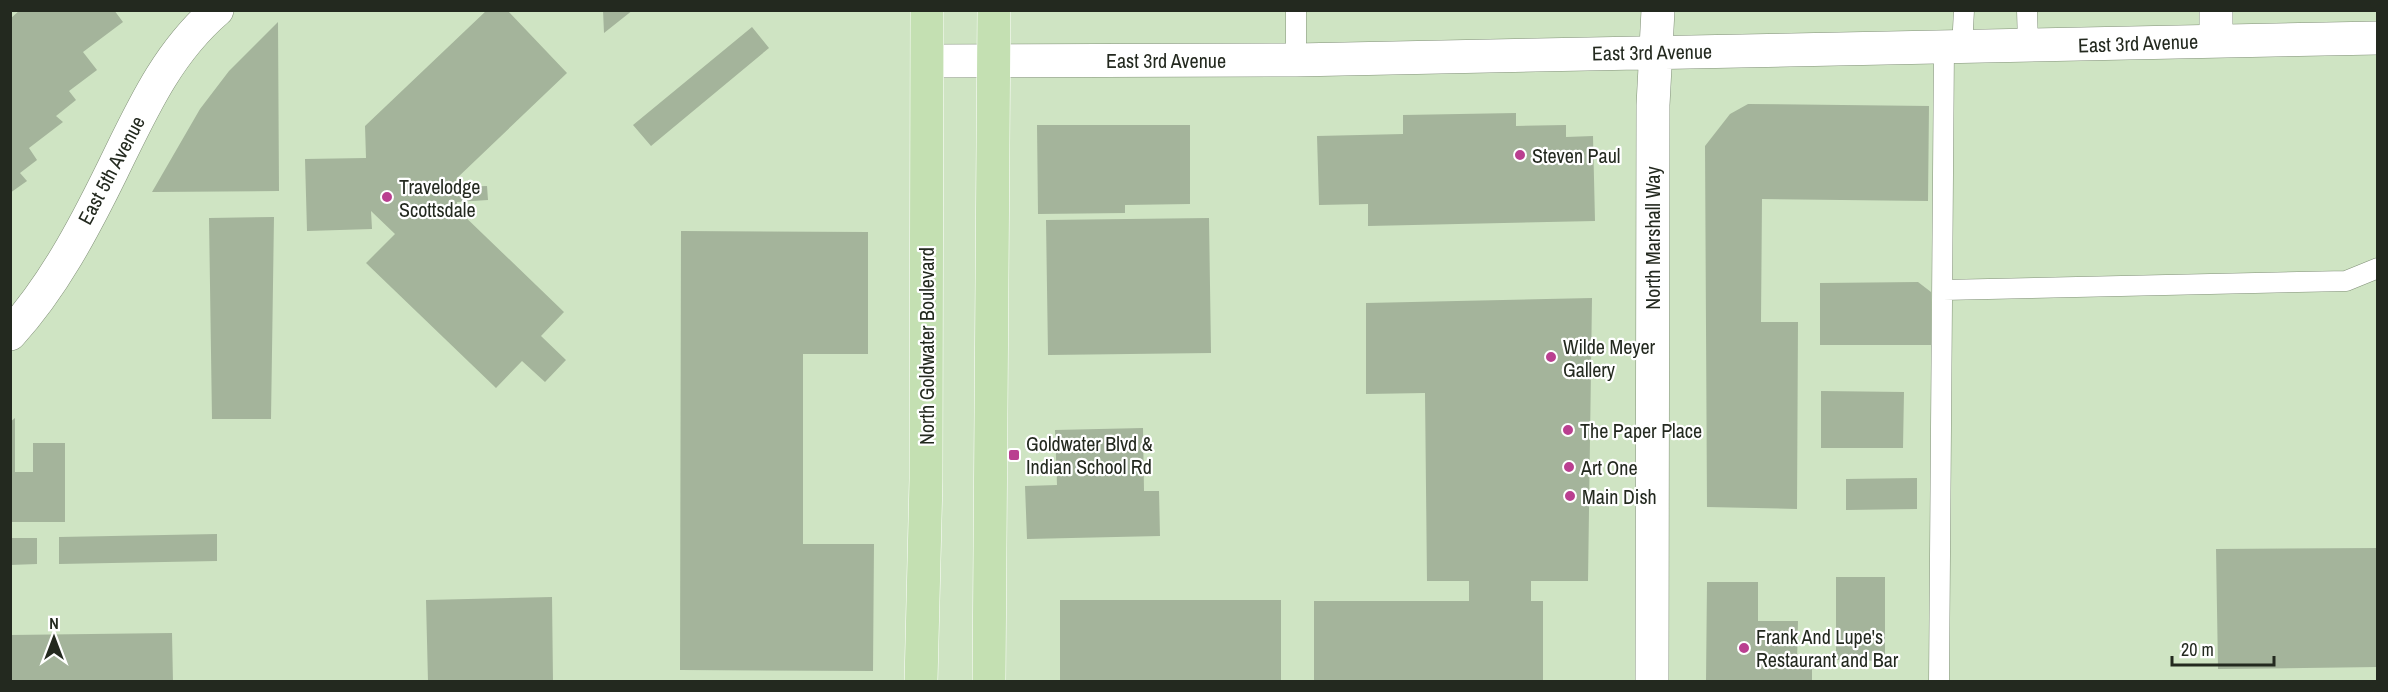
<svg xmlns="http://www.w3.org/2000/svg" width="2388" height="692" viewBox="0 0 2388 692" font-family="'Archivo Narrow',sans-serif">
	<rect width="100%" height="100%" fill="#dbebd1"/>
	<!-- built -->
	<path fill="#cfe4c3" d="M11,11h2366v670h-2366z"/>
	<!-- building -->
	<path fill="#a4b49b" d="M20,10h94l9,12 -40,30 14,18 -28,21 7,9 -20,16 7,6 -34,26 8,12 -17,13 7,8 -17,12v-174z
		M487,10h20l60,63 -111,106v8l31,-1 1,14 -31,2 1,8 106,102 -23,24 25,24 -21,22 -23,-21 -26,27 -130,-125 29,-29 -24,-23 1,18 -65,2 -2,-72 61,-1 -1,-32z
		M603,10h30l-29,23z
		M278,22l1,169 -127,1 48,-83 29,-38z
		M752,27l17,21 -118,98 -18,-21z
		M1748,104l181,2 -1,95 -166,-2 -1,123h37l-1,187 -90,-2 -2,-361 25,-32z
		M1516,113v13l50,-1v12l27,-1 2,85 -227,5v-22l-49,1 -2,-69 86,-2v-19z
		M1037,125h153v79l-65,1v8l-87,1z
		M274,217l-3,202h-59l-3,-201z
		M1209,218l2,135 -163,2 -2,-135z
		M681,231l187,1v122h-65v190h71l-1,127 -193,-1z
		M1918,282l13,10v53h-111v-62z
		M1592,298l-4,283h-57v20h12v81h-229v-81h155v-20h-42l-2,-188 -59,1v-91z
		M1821,391l83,1 -1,56h-82z
		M15,418v54h18v-29h32v79h-55v-100z
		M1143,428l1,63h15l1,45 -133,3 -2,-53 32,-1 -2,-55z
		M1917,478v31l-71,1v-31z
		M217,534v27l-158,3v-27z
		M10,538h27v26l-27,1z
		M2378,548v119l-160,2 -2,-120z
		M1836,577h49v84l-49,-1z
		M1707,582h51v39h40l-1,41h15v20h-106z
		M552,597l1,85h-125l-2,-82z
		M1060,600h221v82h-221z
		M172,633l1,49h-163v-47z"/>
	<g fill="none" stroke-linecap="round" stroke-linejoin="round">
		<!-- service casing -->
		<g stroke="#819078" stroke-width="21">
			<path id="service" d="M1296,10v50
				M2027,10l1,35
				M1962,48l2,-38
				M1943,290l403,-9 32,-13
				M1939,682l5,-634"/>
		</g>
		<!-- minor casing -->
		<g stroke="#819078" stroke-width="34">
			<path id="minor" d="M2216,10v30
				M10,334c43,-47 74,-106 102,-163 29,-59 54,-117 105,-161"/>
		</g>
		<!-- tertiary casing -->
		<g stroke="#819078" stroke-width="34">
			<path id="tertiary" d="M927,61l369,-1 1082,-22
				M1652,682l1,-577 5,-95"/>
		</g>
		<!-- primary casing -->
		<g stroke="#fff" stroke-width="34">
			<path id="primary" d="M921,682l5,-202 1,-470
				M989,682l5,-672"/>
		</g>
		<!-- service -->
		<use href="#service" stroke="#fff" stroke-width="20"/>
		<!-- minor -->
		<use href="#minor" stroke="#fff" stroke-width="33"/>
		<!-- tertiary -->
		<use href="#tertiary" stroke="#fff" stroke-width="33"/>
		<!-- primary -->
		<use href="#primary" stroke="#c4e0b2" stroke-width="33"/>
	</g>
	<!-- markers -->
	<g fill="#ba3f90" stroke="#fff" stroke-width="2">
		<circle cx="1520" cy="155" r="6"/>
		<circle cx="387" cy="197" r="6"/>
		<circle cx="1551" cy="357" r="6"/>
		<circle cx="1568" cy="430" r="6"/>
		<rect x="1008" y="449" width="12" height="12" rx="3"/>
		<circle cx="1569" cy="467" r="6"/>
		<circle cx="1570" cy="496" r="6"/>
		<circle cx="1744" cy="648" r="6"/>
	</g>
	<g text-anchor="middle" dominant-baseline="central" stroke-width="4.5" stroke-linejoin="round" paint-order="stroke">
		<!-- street labels -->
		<g font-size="20" fill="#23291f" stroke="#fff">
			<text transform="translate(2138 43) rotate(-2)">East 3rd Avenue</text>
			<text transform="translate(1652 52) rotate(-1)">East 3rd Avenue</text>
			<text x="1166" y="60">East 3rd Avenue</text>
			<text transform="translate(111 170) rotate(-62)">East 5th Avenue</text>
			<text transform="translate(1652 238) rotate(-90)">North Marshall Way</text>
			<text transform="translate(926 346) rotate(-90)">North Goldwater Boulevard</text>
		</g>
		<!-- poi labels -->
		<g font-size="20" fill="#23291f" stroke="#fff" text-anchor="start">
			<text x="1532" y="155">Steven Paul</text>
			<text x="399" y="186">Travelodge<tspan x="399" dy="23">Scottsdale</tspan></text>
			<text x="1563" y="346">Wilde Meyer<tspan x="1563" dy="23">Gallery</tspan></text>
			<text x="1580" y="430">The Paper Place</text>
			<text x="1026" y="443">Goldwater Blvd &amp;<tspan x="1026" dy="23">Indian School Rd</tspan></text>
			<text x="1581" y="467">Art One</text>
			<text x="1582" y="496">Main Dish</text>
			<text x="1756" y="636">Frank And Lupe's<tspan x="1756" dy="23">Restaurant and Bar</tspan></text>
		</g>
	</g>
	<!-- border -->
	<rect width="2388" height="692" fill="none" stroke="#23291f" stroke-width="24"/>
	<!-- north arrow -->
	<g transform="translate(54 638)" stroke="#ffffff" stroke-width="4.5" paint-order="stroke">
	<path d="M0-4.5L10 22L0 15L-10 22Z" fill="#23291f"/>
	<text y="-9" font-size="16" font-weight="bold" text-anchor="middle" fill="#23291f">N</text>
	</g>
	<!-- scale -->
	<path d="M2172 656v9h102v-9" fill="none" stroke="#23291f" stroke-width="3"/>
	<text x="2181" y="656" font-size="18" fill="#23291f" stroke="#ffffff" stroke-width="4.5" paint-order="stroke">20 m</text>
</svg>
